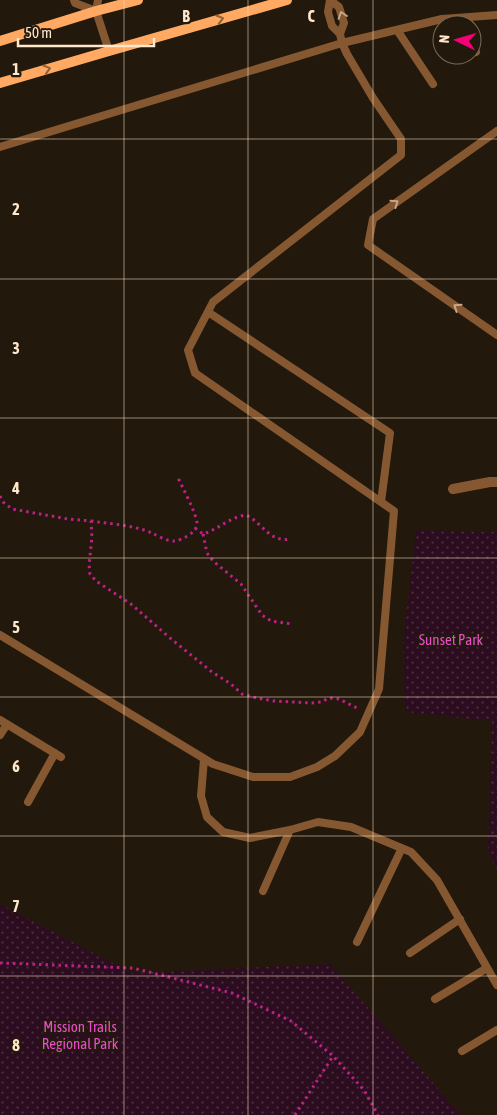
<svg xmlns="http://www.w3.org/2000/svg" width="497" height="1115" viewBox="0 0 497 1115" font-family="'Asap Condensed',sans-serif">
	<defs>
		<pattern id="green-dots" width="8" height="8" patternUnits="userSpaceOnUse" patternTransform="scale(1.25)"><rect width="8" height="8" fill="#2c0d20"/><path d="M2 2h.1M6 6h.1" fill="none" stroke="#4c303f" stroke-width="1.8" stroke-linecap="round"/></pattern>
	</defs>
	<rect width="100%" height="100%" fill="#22180b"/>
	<!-- green -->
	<path fill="url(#green-dots)" d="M416,530l81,2v340l-9,-22 4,-129 -87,-9 -2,-67z
		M0,904l132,69 198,-9 131,151h-461z"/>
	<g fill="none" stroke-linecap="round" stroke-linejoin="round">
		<!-- path -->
		<path stroke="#bd2184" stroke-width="3" stroke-dasharray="2.5 4" stroke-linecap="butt" d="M0,496l3,6 9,7 56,10 23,2 1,16 -3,28 1,9 6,7 35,23 39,34 42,34 19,12 11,10 15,4 17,3 38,2 9,-1 8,-4 10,1 18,9
			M91,521c20,3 42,4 61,12 6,3 14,8 22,8 8,-1 23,-8 23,-18 -1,-10 -15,-37 -20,-47
			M195,528l8,6c16,-5 27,-17 43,-19 17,8 23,28 45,24
			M203,534l4,19 6,8 28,23 21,31 9,6 21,3
			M0,963l133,5 99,25 59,28 42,35 31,34 14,25
			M295,1115l38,-59"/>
		<!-- service -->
		<path stroke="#865831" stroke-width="8" d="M74,0l1,3 21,8
			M98,0l-2,11 13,40
			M330,0l-2,12 4,14 8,8 2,9 100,-24 55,-4
			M330,0l9,7 5,16 -4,11
			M397,30l36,54
			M472,43l4,9
			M497,131l-124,88 -5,26 129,90
			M0,147l342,-104 5,11 26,44 28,41v16l-188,147 -25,48 7,23 199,138 -15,178 -19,43 -25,24 -18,11 -27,10h-37l-40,-13 -213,-129
			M208,312l182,121 -9,69
			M0,720l61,37
			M0,735l7,-11
			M204,759l-3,37 6,21 16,15 27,6 40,-8 28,-8 33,5 60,25 26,28 60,105
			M28,802l27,-49
			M263,891l27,-61
			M357,942l45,-94
			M410,953l50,-34
			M435,999l52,-31
			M462,1051l35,-21"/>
		<!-- minor -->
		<path stroke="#865831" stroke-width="10" d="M453,489l37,-7h7"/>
		<!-- secondary -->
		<path stroke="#ffa962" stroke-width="10" d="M0,41l96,-30 42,-11
			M0,83l109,-32 178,-51"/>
	</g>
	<!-- one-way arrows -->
	<defs><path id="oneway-chevron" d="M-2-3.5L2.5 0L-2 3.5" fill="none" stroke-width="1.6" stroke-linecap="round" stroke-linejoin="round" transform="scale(1.25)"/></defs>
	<g stroke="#c9a786">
		<use href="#oneway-chevron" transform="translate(342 15) rotate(-108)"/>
		<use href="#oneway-chevron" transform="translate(395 203) rotate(-35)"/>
		<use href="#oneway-chevron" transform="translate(457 307) rotate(-145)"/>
	</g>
	<g stroke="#906036">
		<use href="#oneway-chevron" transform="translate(220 19) rotate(-16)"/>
		<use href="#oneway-chevron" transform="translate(47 69) rotate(-17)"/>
	</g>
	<!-- grid -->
	<path fill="none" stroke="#ffe7cb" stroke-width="1" stroke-opacity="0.55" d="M124,0v1115M248,0v1115M373,0v1115M0,139h497M0,279h497M0,418h497M0,558h497M0,697h497M0,836h497M0,976h497"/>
	<g text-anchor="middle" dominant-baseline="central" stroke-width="4.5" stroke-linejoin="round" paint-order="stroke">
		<!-- park labels -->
		<g font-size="15" fill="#eb4bcf" stroke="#22180b">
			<text x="451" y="639">Sunset Park</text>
			<text x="80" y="1026">Mission Trails<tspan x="80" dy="17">Regional Park</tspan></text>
		</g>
	</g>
	<g font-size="16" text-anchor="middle" font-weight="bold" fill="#ffe7cb" stroke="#22180b" stroke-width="4.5" stroke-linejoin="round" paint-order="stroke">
		<text x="186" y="22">B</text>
		<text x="311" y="22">C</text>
		<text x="16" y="75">1</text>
		<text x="16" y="215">2</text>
		<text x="16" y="354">3</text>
		<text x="16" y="494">4</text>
		<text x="16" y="633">5</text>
		<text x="16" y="772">6</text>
		<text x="16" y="912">7</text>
		<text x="16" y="1051">8</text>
	</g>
	<!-- north arrow -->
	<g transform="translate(457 40) rotate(275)"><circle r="24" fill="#22180b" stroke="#7a6b58"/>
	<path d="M0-4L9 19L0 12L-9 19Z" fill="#f60075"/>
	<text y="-8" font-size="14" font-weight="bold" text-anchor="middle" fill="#ffe7cb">N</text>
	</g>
	<!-- scale -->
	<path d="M18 38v8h136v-8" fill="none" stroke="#ffe7cb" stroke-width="2.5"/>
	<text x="25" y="38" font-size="15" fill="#ffe7cb" stroke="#22180b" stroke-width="4" paint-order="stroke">50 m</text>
</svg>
